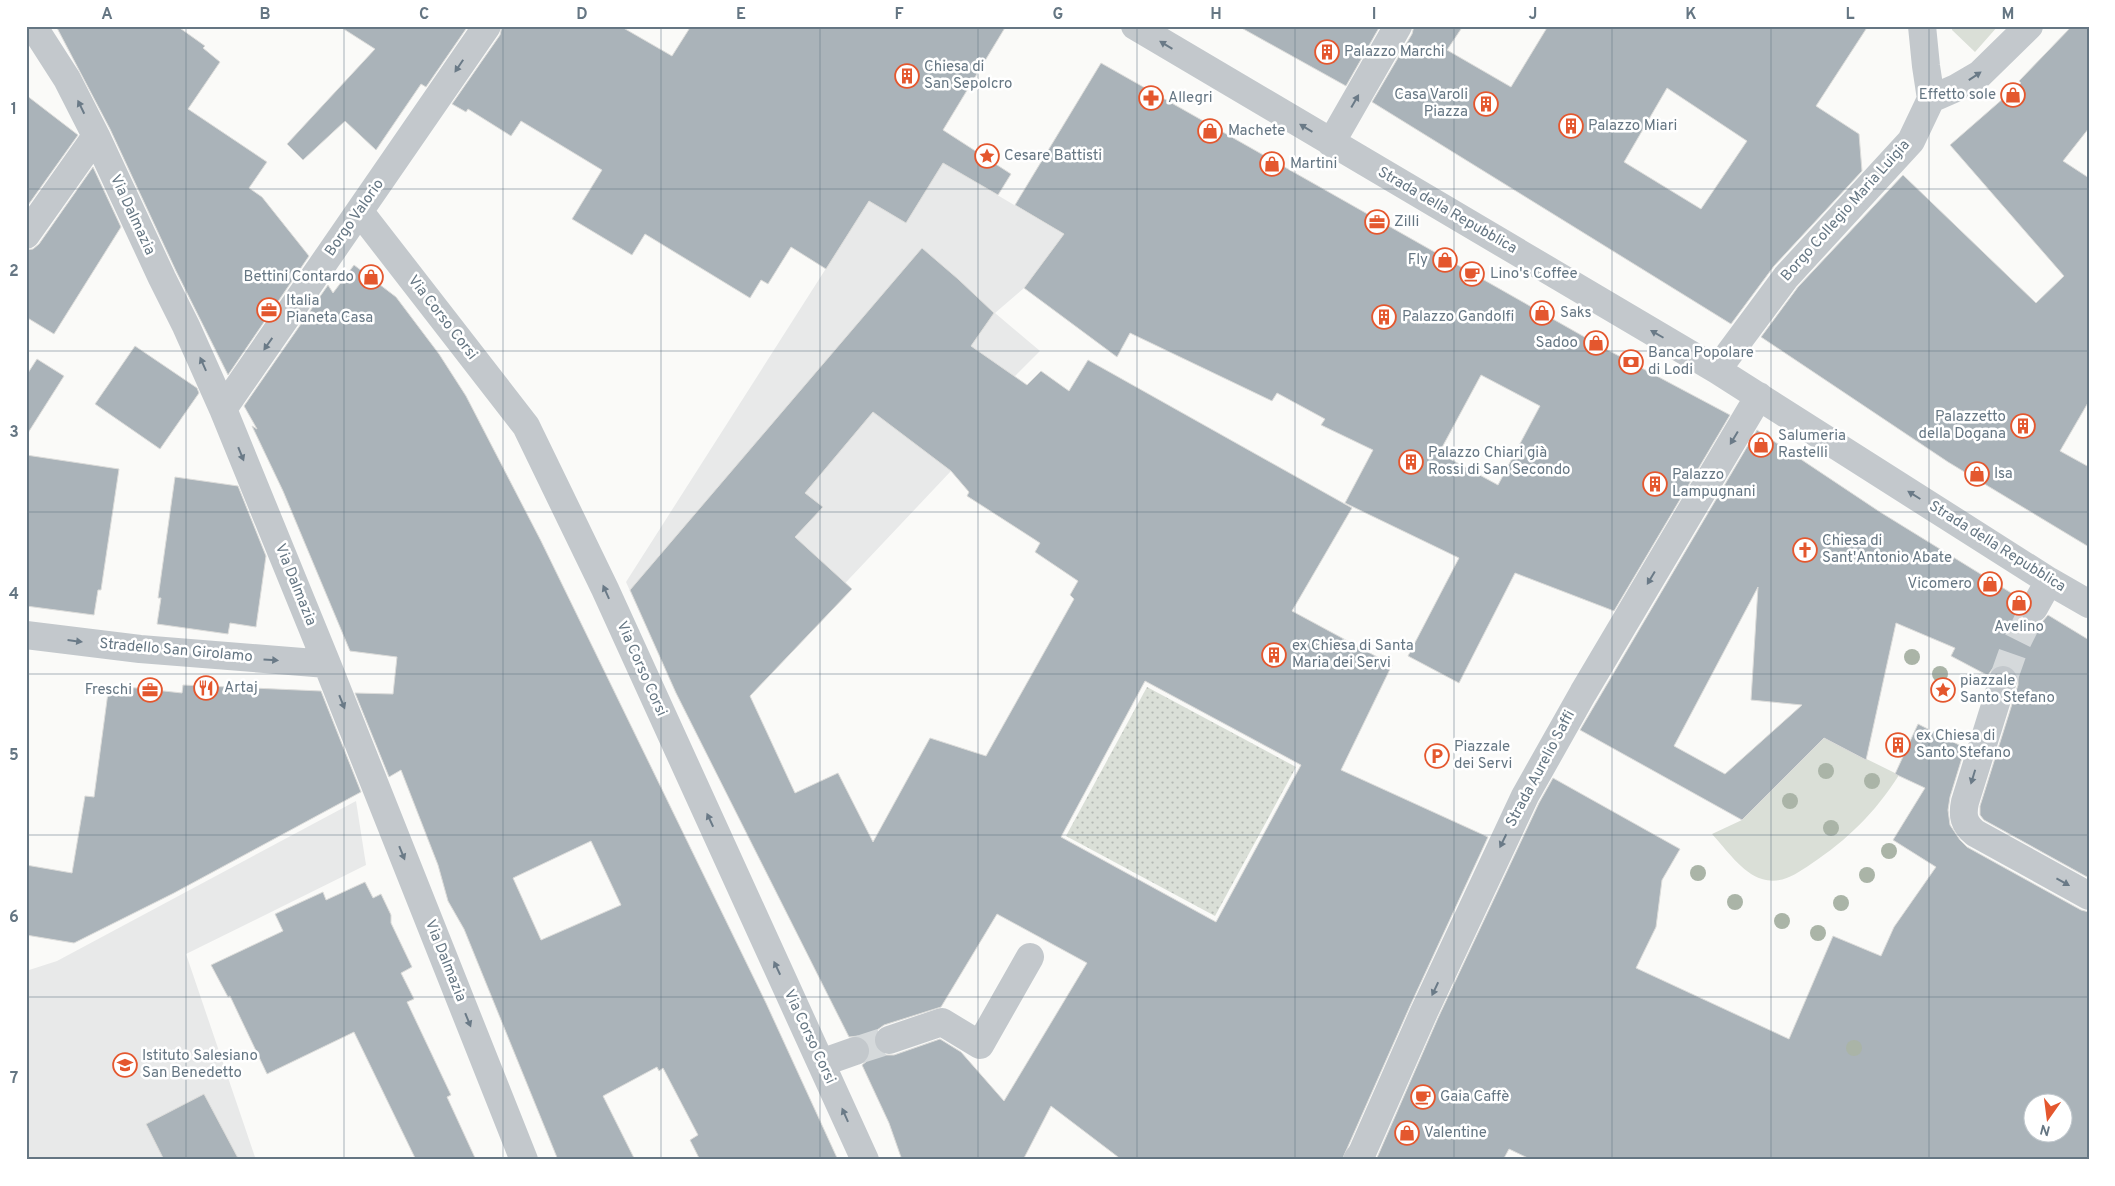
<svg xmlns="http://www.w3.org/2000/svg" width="2115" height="1186" viewBox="0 0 2115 1186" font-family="Overpass,sans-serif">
	<defs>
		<pattern id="garden-dots" width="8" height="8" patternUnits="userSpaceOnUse" patternTransform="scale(1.25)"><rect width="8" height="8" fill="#dadfd7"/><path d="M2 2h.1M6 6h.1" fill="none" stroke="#b4b9b4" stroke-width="1.8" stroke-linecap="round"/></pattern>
	</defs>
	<rect width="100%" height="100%" fill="#fafaf8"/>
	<!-- built -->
	<path fill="#e8e9e9" d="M943,163l122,72 -41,53 -29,25 45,38 -25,25 -4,27 -60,68 -118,125 -161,87 -46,-101 243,-381 37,22z
		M356,801l10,64 -180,89 70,206h-230v-189l31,-10z"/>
	<!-- grass -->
	<path fill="#dadfd7" d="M1952,26h46l-23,26 -23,-22z
		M1824,738l75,37c-24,38 -52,65 -88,89 -15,10 -30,21 -49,15 -20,-6 -36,-30 -50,-45l30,-14z"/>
	<!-- garden -->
	<path fill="url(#garden-dots)" d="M1147,687l149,80 -81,149 -149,-80z"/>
	<!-- building -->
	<path fill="#aab3b9" stroke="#dcdcda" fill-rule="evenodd" d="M56,26h121l28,20 -2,2 17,14 -32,47 79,53 -18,26 13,9 47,59 -81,119 -52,-104 -66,-142z
		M339,26h129l-42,61 -5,-3 -45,66 -31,-29 -42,39 -16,-16 88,-95z
		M502,26h118l52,30 19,-30h315l-63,104 68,44 -13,21 -55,-32 -37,60 -37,-22 -43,68 -35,-22 -23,37 -7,-4 -11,18 -105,-64 -13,21 -60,-36 30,-49 -81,-49 -10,15 -43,-27 -2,3 -14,-8 48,-69z
		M1238,26h142l-34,60z
		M1414,26h49l-16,24 64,37 37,-61h320l-52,80 43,28 3,37 -88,95 -43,58 -359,-222 40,-68zM1667,88l80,53 -46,68 -77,-47z
		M2072,26h17v102l-26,33 26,17v223l-29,50 29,16v80l-141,-85 -187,-125 37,-50 105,-112 133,128 28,-27 -114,-131 71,-62 -2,-2z
		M1101,63l503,285 126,67 -116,196 -99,-38 -56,110 -51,-27 51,-98 -114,-55 28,-53 -52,-25 4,-6 -48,-26 -5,8 -142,-68 -13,24 -93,-69 40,-54 -49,-29zM1481,375l59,31 -42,79 -59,-32z
		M26,95l52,40 -52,73z
		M93,167l28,60 -67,107 -28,-17v-67l7,-1 6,-5z
		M922,248l36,31 36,34 -23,33 56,39 14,-14 28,20 19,-31 264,148 -60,103 100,54 -51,105 147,67 -78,169 -68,154h-220l-71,-54 -28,54h-121l-13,-37 -27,-58 5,-4 3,-7v-9l-5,-6 -7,-3 -9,1 -173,-344 -46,-103zM873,412l78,59 18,21 -2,4 73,47 -5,9 43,29 -8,14 4,4 -88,157 -56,-18 -57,104 -35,-69 -43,20 -45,-97 102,-107 -57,-52 28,-30 -18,-14zM1145,681l156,84 -85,157 -155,-85zM997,914l90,49 -83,138 -43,-49 -21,-13 -46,16h-8l-8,-4 -4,-6v-8l3,-7 7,-5 57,-18z
		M354,265l42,32 43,57 27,42 75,145 225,462 72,157h-138l-10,-20 8,-5 -35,-67 -4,3 -2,-4 -54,29 32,64h-77l-94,-231 -16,-28 -10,-36 -37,-95 -12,7 -34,-84 38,1 4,-37 -47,-6 -67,-160 -31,-65 5,3 -13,-23 84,-121 5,8zM591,841l30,64 -80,35 -28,-62z
		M135,346l62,42 2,5 -39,56 -65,-45z
		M37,359l27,17 -38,60v-60z
		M1757,430l123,82 141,87 -3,10 2,7 6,5 8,3 8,-2 6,-7 41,25v238l-105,-58 -4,-5v-9l38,-121v-8l-3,-7 -7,-5h-8l-7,3 -5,7 -3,-1 -34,-18 4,-8 -59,-25 -30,137 -42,-22 -82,82 -162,-90zM1758,587l-7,113 51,5 -77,69 -51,-28z
		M26,455l93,14 -18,121h-3l-4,25 -68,-9z
		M175,477l63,9 28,70 -10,71 -26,-4 -2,11 -71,-10 4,-26h-3z
		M109,685l73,8 1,-8 138,6 40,101 -187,101 -100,50 -48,-8v-70l46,8 13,-77 9,1z
		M1918,724l47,24 -15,49 -2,13 2,15 10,15 7,7 114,63 8,2v248h-557l-23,-11 -6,11h-127l62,-142 101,-215 14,-25 127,71 -18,31 -6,47 -20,41 153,71 44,-103 48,20 13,-29 42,-60 -43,-27 32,-52 -30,-14zM2032,1104h30v30h-30z
		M365,882l8,16 8,-4 10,21v8l21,44 -11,6 13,26 -7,3 44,93 -4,2 29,63h-60l-62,-128 -87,42 -37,-78 -2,1 -17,-32 72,-34 -8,-17 48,-22 3,8z
		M204,1094l35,66h-75l-18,-36z"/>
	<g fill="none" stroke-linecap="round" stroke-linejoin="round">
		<!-- minor-tunnel -->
		<path stroke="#d5d9db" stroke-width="28" stroke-dasharray="28 14" stroke-linecap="butt" d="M2003,680l12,-34 19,-38
			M855,1051l34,-11"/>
		<!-- minor -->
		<path stroke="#c3c8cc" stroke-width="28" d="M33,26l34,53 29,57 66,142 24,48 37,83 104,255 197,496
			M1135,26l582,344 332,211 40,23
			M1922,26l4,40 5,33
			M1331,143l67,-117
			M360,212l166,214 79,163 260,571
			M26,235l70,-99
			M1717,370l69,-93 125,-136 20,-42 25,-11 24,-14 49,-48
			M223,409l264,-383
			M2034,608l15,-27
			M26,635l114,14 187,15
			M2003,680l-38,122c-3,14 -1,22 10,31l114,63
			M889,1040l53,-18 38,23 50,-88
			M821,1063l34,-12
			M1357,1160l5,-7 62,-141 101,-216 58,-103 176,-297"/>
	</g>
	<!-- trees -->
	<g fill="#aab4a7">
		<circle cx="1912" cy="657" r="8"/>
		<circle cx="1940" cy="674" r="8"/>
		<circle cx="1826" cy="771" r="8"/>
		<circle cx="1872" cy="781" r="8"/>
		<circle cx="1790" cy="801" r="8"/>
		<circle cx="1831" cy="828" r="8"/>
		<circle cx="1889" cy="851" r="8"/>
		<circle cx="1698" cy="873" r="8"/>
		<circle cx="1867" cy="875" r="8"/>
		<circle cx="1735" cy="902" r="8"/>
		<circle cx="1841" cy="903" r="8"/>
		<circle cx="1782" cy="921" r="8"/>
		<circle cx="1818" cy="933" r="8"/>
		<circle cx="1854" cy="1048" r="8"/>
	</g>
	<!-- one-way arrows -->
	<defs><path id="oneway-solid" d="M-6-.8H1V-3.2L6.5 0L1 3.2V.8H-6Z" transform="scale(1.25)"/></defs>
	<g fill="#6a7a87">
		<use href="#oneway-solid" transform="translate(1166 45) rotate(-149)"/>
		<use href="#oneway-solid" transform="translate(459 66) rotate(124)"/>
		<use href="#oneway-solid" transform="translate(1975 76) rotate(-34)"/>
		<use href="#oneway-solid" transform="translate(1355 101) rotate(-60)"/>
		<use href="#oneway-solid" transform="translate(81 107) rotate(-116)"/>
		<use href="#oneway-solid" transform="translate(1306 128) rotate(-149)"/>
		<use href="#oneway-solid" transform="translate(1657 334) rotate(-150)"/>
		<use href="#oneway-solid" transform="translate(268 344) rotate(125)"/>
		<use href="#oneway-solid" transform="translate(203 364) rotate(-114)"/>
		<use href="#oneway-solid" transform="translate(1734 438) rotate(121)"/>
		<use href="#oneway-solid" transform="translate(241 454) rotate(68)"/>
		<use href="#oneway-solid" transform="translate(1914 495) rotate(-148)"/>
		<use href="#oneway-solid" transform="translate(1651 578) rotate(121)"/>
		<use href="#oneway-solid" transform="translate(606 592) rotate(-114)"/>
		<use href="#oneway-solid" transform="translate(75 641) rotate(7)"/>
		<use href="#oneway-solid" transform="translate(271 660) rotate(4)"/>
		<use href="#oneway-solid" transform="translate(342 702) rotate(68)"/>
		<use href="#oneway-solid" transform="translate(1973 777) rotate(107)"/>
		<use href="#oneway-solid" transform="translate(710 820) rotate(-115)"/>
		<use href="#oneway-solid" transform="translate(1503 841) rotate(116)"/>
		<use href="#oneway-solid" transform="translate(402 853) rotate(68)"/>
		<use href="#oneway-solid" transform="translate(2063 882) rotate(29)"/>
		<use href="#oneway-solid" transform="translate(777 968) rotate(-115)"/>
		<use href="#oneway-solid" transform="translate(1435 989) rotate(115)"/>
		<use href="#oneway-solid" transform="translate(468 1020) rotate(68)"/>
		<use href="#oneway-solid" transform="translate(845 1115) rotate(-114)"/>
	</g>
	<!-- grid -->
	<path fill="none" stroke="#657683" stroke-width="1" stroke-opacity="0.55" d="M186,26v1134M344,26v1134M503,26v1134M661,26v1134M820,26v1134M978,26v1134M1137,26v1134M1295,26v1134M1454,26v1134M1612,26v1134M1771,26v1134M1929,26v1134M26,189h2063M26,351h2063M26,512h2063M26,674h2063M26,835h2063M26,997h2063"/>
	<!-- icons -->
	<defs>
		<g id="building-ring" transform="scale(1.25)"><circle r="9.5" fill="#fff" stroke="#e4572e" stroke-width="1.5"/><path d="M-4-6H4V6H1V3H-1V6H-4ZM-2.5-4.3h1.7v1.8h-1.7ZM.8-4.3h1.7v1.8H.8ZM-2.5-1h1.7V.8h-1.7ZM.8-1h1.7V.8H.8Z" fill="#e4572e"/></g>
		<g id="shop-ring" transform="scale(1.25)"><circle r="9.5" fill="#fff" stroke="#e4572e" stroke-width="1.5"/><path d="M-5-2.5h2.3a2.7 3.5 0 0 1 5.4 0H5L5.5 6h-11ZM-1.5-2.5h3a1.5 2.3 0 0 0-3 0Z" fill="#e4572e"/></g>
		<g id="pharmacy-ring" transform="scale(1.25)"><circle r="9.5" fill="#fff" stroke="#e4572e" stroke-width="1.5"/><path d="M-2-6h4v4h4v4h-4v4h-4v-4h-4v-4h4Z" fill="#e4572e"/></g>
		<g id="sight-ring" transform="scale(1.25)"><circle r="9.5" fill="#fff" stroke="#e4572e" stroke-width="1.5"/><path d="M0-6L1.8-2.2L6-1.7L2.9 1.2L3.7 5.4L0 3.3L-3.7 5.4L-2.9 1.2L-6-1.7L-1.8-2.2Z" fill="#e4572e"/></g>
		<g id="office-ring" transform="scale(1.25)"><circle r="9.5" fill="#fff" stroke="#e4572e" stroke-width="1.5"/><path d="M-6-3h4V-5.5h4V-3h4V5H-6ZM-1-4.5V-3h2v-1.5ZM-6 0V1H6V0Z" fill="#e4572e"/></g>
		<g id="cafe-ring" transform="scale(1.25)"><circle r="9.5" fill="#fff" stroke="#e4572e" stroke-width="1.5"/><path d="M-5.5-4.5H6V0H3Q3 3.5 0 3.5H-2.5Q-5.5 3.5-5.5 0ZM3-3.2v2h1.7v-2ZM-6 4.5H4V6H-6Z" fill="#e4572e"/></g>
		<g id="bank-ring" transform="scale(1.25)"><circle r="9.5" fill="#fff" stroke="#e4572e" stroke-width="1.5"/><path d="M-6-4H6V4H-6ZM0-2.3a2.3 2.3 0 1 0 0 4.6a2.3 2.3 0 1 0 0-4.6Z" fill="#e4572e"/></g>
		<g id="church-ring" transform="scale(1.25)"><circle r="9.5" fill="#fff" stroke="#e4572e" stroke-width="1.5"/><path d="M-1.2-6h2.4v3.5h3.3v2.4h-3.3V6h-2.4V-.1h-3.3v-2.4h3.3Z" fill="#e4572e"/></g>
		<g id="restaurant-ring" transform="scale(1.25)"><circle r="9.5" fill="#fff" stroke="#e4572e" stroke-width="1.5"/><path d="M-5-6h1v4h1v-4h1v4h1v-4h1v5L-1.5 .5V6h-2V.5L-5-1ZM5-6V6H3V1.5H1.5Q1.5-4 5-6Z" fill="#e4572e"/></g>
		<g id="parking-ring" transform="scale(1.25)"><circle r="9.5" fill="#fff" stroke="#e4572e" stroke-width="1.5"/><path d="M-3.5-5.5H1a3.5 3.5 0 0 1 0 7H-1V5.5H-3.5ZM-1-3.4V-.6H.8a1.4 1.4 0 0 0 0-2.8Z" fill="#e4572e"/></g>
		<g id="school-ring" transform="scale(1.25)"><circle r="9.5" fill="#fff" stroke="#e4572e" stroke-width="1.5"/><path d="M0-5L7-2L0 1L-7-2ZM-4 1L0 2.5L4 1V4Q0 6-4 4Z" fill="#e4572e"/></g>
	</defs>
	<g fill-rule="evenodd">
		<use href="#building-ring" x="1327" y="52"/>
		<use href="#building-ring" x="907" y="76"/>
		<use href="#shop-ring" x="2013" y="95"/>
		<use href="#pharmacy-ring" x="1151" y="98"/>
		<use href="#building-ring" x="1486" y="104"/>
		<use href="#building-ring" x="1571" y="126"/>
		<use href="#shop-ring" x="1210" y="131"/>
		<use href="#sight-ring" x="987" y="156"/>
		<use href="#shop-ring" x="1272" y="164"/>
		<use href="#office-ring" x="1377" y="222"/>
		<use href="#shop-ring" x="1445" y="260"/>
		<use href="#cafe-ring" x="1472" y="274"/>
		<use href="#shop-ring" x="371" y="277"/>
		<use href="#office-ring" x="269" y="310"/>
		<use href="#shop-ring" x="1542" y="313"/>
		<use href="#building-ring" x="1384" y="317"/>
		<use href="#shop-ring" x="1596" y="343"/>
		<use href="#bank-ring" x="1631" y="362"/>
		<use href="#building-ring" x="2023" y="426"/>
		<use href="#shop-ring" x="1761" y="445"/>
		<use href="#building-ring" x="1411" y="462"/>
		<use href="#shop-ring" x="1977" y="474"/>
		<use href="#building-ring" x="1655" y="484"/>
		<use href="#church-ring" x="1805" y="550"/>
		<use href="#shop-ring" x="1990" y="584"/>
		<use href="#shop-ring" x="2019" y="603"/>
		<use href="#building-ring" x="1274" y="655"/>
		<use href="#restaurant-ring" x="206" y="688"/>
		<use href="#office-ring" x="150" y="690"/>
		<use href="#sight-ring" x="1943" y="690"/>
		<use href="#building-ring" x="1898" y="745"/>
		<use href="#parking-ring" x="1437" y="756"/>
		<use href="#school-ring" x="125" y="1065"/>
		<use href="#cafe-ring" x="1423" y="1097"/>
		<use href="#shop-ring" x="1407" y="1133"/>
	</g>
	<g text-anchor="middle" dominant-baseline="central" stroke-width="5" stroke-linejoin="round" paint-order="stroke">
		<!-- poi labels -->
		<g font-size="15" fill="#657683" stroke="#fff" text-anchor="start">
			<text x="1344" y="52">Palazzo Marchi</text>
			<text x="924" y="67">Chiesa di<tspan x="924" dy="17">San Sepolcro</tspan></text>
			<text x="1468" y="95" text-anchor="end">Casa Varoli<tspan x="1468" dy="17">Piazza</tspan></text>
			<text x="1996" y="95" text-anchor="end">Effetto sole</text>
			<text x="1168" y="98">Allegri</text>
			<text x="1588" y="126">Palazzo Miari</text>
			<text x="1228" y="131">Machete</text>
			<text x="1004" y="156">Cesare Battisti</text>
			<text x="1290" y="164">Martini</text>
			<text x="1394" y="222">Zilli</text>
			<text x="1428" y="260" text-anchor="end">Fly</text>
			<text x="1490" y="274">Lino's Coffee</text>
			<text x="354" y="277" text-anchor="end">Bettini Contardo</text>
			<text x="286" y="301">Italia<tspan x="286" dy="17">Pianeta Casa</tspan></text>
			<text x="1560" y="313">Saks</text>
			<text x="1402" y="317">Palazzo Gandolfi</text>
			<text x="1578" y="343" text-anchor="end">Sadoo</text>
			<text x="1648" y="353">Banca Popolare<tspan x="1648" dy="17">di Lodi</tspan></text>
			<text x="2006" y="417" text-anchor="end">Palazzetto<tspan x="2006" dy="17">della Dogana</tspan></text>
			<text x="1778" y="436">Salumeria<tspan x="1778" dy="17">Rastelli</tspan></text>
			<text x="1428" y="453">Palazzo Chiari già<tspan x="1428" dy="17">Rossi di San Secondo</tspan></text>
			<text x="1994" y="474">Isa</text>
			<text x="1672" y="475">Palazzo<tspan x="1672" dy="17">Lampugnani</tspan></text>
			<text x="1822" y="541">Chiesa di<tspan x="1822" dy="17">Sant'Antonio Abate</tspan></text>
			<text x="1972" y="584" text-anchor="end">Vicomero</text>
			<text x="2019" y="627" text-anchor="middle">Avelino</text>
			<text x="1292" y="646">ex Chiesa di Santa<tspan x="1292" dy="17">Maria dei Servi</tspan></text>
			<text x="1960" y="681">piazzale<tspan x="1960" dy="17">Santo Stefano</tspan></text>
			<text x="224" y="688">Artaj</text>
			<text x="132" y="690" text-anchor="end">Freschi</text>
			<text x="1916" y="736">ex Chiesa di<tspan x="1916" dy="17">Santo Stefano</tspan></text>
			<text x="1454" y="747">Piazzale<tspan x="1454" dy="17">dei Servi</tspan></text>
			<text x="142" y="1056">Istituto Salesiano<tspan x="142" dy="17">San Benedetto</tspan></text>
			<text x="1440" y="1097">Gaia Caffè</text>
			<text x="1424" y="1133">Valentine</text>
		</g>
		<!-- street labels -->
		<g font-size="15" fill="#657683" stroke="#fff">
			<text transform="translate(1447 211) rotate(30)">Strada della Repubblica</text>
			<text transform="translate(1846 211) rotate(-48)">Borgo Collegio Maria Luigia</text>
			<text transform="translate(132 215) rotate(65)">Via Dalmazia</text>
			<text transform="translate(355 218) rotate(-55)">Borgo Valorio</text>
			<text transform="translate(442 318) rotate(52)">Via Corso Corsi</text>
			<text transform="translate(1997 547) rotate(32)">Strada della Repubblica</text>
			<text transform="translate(295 585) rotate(68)">Via Dalmazia</text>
			<text transform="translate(176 651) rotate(5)">Stradello San Girolamo</text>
			<text transform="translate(641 669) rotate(66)">Via Corso Corsi</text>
			<text transform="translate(1541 769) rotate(-62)">Strada Aurelio Saffi</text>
			<text transform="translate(445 961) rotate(68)">Via Dalmazia</text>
			<text transform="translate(809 1037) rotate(65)">Via Corso Corsi</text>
		</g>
	</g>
	<!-- border -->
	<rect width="2115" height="1186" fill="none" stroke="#ffffff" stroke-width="55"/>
	<!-- north arrow -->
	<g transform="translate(2048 1118) rotate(194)"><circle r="24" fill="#ffffff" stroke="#c1c8cd"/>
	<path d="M0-4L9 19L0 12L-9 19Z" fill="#e4572e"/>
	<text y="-8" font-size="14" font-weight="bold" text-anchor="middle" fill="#657683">N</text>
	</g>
	<rect x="28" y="28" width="2060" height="1130" fill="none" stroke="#657683" stroke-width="2"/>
	<g font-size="16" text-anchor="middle" font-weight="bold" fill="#657683">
		<text x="107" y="19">A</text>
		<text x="265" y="19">B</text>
		<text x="424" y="19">C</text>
		<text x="582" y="19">D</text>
		<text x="741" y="19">E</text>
		<text x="899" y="19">F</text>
		<text x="1058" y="19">G</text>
		<text x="1216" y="19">H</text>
		<text x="1374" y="19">I</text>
		<text x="1533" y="19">J</text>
		<text x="1691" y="19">K</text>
		<text x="1850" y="19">L</text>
		<text x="2008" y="19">M</text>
		<text x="14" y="114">1</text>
		<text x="14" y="276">2</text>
		<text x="14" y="437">3</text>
		<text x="14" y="599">4</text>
		<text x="14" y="760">5</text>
		<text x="14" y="922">6</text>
		<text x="14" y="1083">7</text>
	</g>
</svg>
